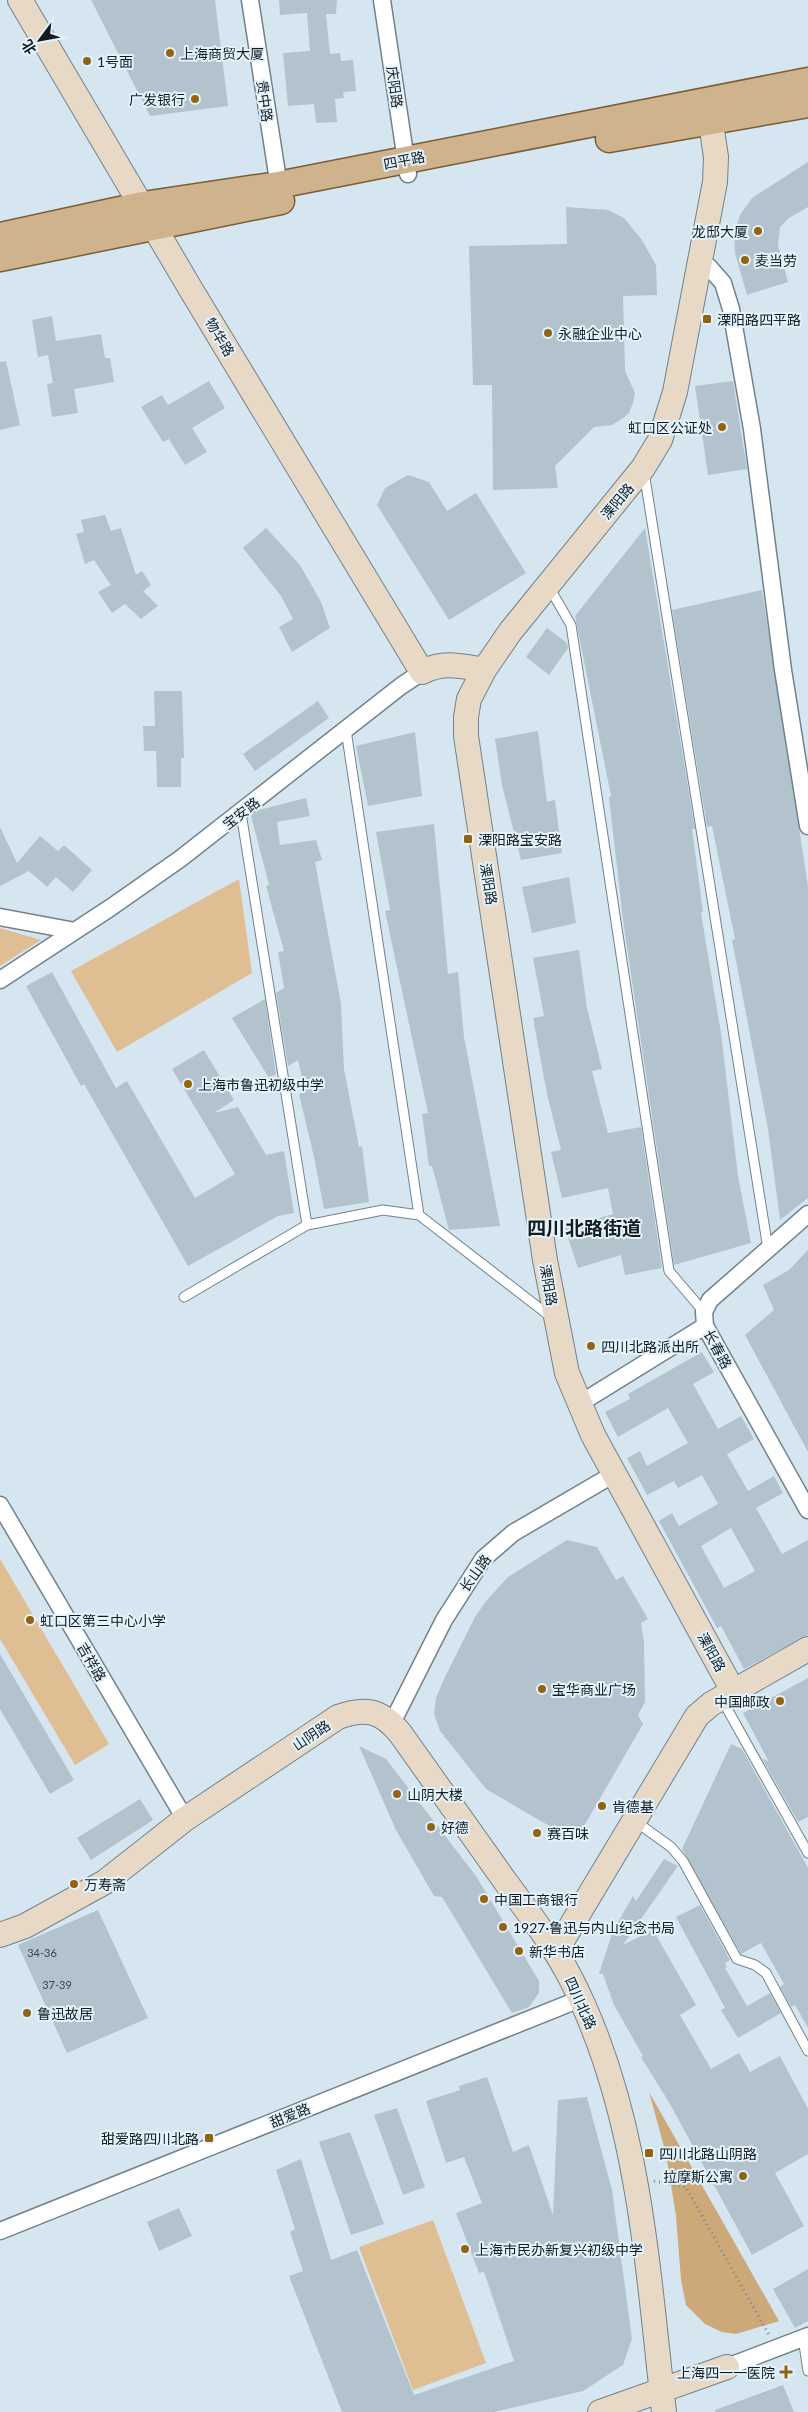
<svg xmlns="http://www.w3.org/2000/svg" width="808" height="2412" viewBox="0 0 808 2412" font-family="Lato,'Noto Sans SC',sans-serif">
	<rect width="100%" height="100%" fill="#d5e6f1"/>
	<!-- green -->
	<path fill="#dfbe93" d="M239,879l13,94 -135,79 -46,-81z
		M0,928l41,12 -41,26z
		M0,1559l109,185 -34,21 -75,-126z
		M433,2220l53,143 -73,27 -54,-143z"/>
	<!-- forest -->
	<path fill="#cda979" d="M649,2092l130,229 -43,13 -14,-2 -17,-8 -19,-19 -5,-25 -5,-64 -10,-62z"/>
	<!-- building -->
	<path fill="#b2c3ce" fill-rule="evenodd" d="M91,0h124l13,106 -78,10z
		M279,0h58l-1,14h-10l4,40 10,-1 1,8 12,-1 3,31 -13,1 1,6 -9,1 2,23 -21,1 -2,-19 -26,2 -5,-53 27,-2 -3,-38 -27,2z
		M808,162v45l-19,11 -9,9 -2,18 10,37 -41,13 -12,-42 -1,-19 6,-19 12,-17z
		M566,207l42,3 16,8 18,22 14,25 1,30 -34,1 2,75 10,22 -2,10 -4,10 -7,6 -10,6 -18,2 -39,39 3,22 -65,2 -1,-105h-19l-4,-139 98,-2z
		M52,316l4,25 45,-7 4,24h5l4,24 -40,7 4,24 -26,4 -5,-33 6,-1 -5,-28 -10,2 -6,-37z
		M6,361l14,64 -20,5v-68z
		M209,381l16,27 -33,20 15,24 -22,13 -16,-26 -6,3 -22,-35 21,-12 6,10z
		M733,381l14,88 -39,6 -13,-89z
		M408,475l21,7 18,29 29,-18 50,80 -77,47 -72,-115 8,-17z
		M105,515l6,16 10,-3 15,47 6,-4 9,14 -8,6 15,15 -17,13 -16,-15 -13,9 -14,-21 13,-7 -17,-25 -9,4 -9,-30 8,-2 -3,-12z
		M266,528l34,37 21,37 9,26 -38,24 -13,-25 14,-8 -12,-23 -38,-48z
		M645,528l50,301h-3l11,83 -2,1 20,120 17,143 13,67 -77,22 -51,-345 -14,-123 2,-1 -36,-180z
		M762,590l46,296v312l-28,22 -12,-91 -36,-189 3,-1 -23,-113 -5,1 -35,-217z
		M547,628l20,15 1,5 -19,27 -23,-18z
		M154,691h28l2,67h-3v29h-24l-1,-36h-12l-1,-25h12z
		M318,701l11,17 -74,53 -12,-17z
		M538,731l9,71 8,-2 7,53 -41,7 -19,-75 -7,-46z
		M415,732l7,64 -54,10 -12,-60z
		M306,798l4,18 -33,6 3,23 36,-5 6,20 -7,2 26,142 3,65 15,78 3,-1 7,56 -45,7 -10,-52 -15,-63 6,-2 -7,-32 -10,6 -12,-73 8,-5 -6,-36 6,-1 -18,-65 3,-1 -18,-69 8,-6z
		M434,824l14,150 10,-2 6,65 36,189 -51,4 -17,-64h-3l-7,-52 6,-1 -43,-202 5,-1 -14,-78z
		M0,827l17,36 23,-27 18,15 6,-6 28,25 -19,22 -17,-15 -9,10 -18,-16 -29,15z
		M569,877l7,46 -44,10 -10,-46z
		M579,950l8,58 15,61 -10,2 16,62 33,-6 21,141 -37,7 -4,-20 -43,13 -13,-40 48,-14 -5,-26 -46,10 -11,-46 10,-2 -14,-56 -14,-76 11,-2 -11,-58z
		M52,972l64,116 11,-7 68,117 40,-24 -63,-105 32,-19 30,50 -20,13 24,-6 28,48 18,-4 10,62 -16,3 -90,50 -104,-182 -3,2 -55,-100z
		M265,999l11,75 -7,4 -37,-60z
		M808,1250v202l-63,-117 29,-25 -11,-25 26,-15z
		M702,1352l12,20 -21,12 25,45 23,-13 13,23 -27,15 21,37 26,-15 9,17 -27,15 26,46 26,-14v95l-64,34 -23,-43 -4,2 -58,-107 13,-8 7,13 39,-22 -16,-29 -24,13 -4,-7 -27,14 -20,-37 13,-7 7,15 41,-23 -20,-35 -50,29 -13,-25 25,-13 -2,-5zM731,1528l24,43 -31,17 -23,-42z
		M567,1540l30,7 19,33 7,-4 25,43 -7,4 3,19 1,60 -7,13 5,9 -63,109 -7,4 -29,-14 -58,-34 -46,-58 -6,-17 2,-16 8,-19 31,-62 11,-16 22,-24z
		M0,1654l74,126 -24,14 -50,-85z
		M808,1678v139l-10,5 -36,-64 7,4 -26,-49z
		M731,1744l11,5 66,119v160l-13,-23 -4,2 -11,-20 4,-3 -23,-41 -20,11 -59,-105z
		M359,1746l27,13 90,117 63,105v12l-10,14 -17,6 -70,-116 -8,-1 -38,-66z
		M140,1799l13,21 -62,40 -14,-22z
		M664,1859l14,7 -55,79 30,-15 43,75 -16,10 31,54 28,-16 11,19 30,-16 28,53v45l-33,19 29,53 -52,29 -82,-151 -29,-47 2,-1 -29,-51 -11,-31h-4l14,-43 20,-35 3,5z
		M700,1905l30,55 -5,3 2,4 -2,1 22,38 23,-13 11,20 -43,25 -17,-28 4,-2 -49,-91z
		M98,1910l50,108 -81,35 -49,-108z
		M487,2077l26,75 16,-7 24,70 5,-115 29,-3 25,93 20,149 -9,26 -40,26 -89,21h-152l-53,-136 14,-5 -13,-39 5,-3 -19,-59 25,-11 30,101 26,-10 57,145 100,-34 -30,-89 -5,1 -23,-60 26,-10 -18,-46 -18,6 -20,-62 34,-11 -1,-4z
		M397,2108l28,79 -22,8 -29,-80z
		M350,2132l34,92 -33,11 -32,-93z
		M179,2208l13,28 -33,15 -12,-29z
		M808,2269v52l-13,7 -22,-39z
		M783,2385l11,27h-79v-2z"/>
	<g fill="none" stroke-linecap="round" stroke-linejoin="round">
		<!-- lane casing -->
		<g stroke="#72828c" stroke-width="11">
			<path id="lane" d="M644,472l124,777
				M549,587l22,38 98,646 35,41
				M346,730l73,485 132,102
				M241,813l66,412 76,-15 36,5
				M184,1297l123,-72
				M721,1698l87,155
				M635,1821l36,26 12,14 54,98 18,6 11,8 42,78
				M803,2338l5,33"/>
		</g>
		<!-- street casing -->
		<g stroke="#72828c" stroke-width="19">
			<path id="street" d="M250,0l30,193
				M382,0l26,174
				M700,262l9,5 14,16 8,26 21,120 31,241 25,156
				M0,917l75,14
				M0,980l110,-72 70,-49 221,-173 21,-14
				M808,1214l-98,86 -6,12 1,14 103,184
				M579,1404l126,-78
				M0,1505l185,314
				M392,1723l52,-103 39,-61 30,-26 101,-59
				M0,2231l580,-232
				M727,2367l81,-31"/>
		</g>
		<!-- secondary casing -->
		<g stroke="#72828c" stroke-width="26">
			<path id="secondary" d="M20,0l170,288 232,384c22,-11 39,-6 62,-2
				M708,103l8,54 -1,25 -40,210 -15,48 -17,28 -133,164 -26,38 -15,29 -3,18v19l79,524 22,113 26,62 140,256
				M0,1935l25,-9 80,-44 80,-63 153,-102c27,-10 43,-7 62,16 35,49 70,98 105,148 22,30 46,60 64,94 70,134 78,289 95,437
				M556,1951l141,-235 14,-12 97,-55
				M600,2412l127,-45"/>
		</g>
		<!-- primary casing -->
		<g stroke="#795d35" stroke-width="29">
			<path id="primary" d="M609,139l199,-35
				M0,236l143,-31 135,-20 530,-104
				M0,258l281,-57"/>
		</g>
		<!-- path -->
		<path stroke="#7b868e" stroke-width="3" stroke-dasharray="1 4" stroke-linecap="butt" d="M654,2181l32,6 83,148"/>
		<!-- lane -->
		<use href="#lane" stroke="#fff" stroke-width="9"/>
		<!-- street -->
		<use href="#street" stroke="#fff" stroke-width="16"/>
		<!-- secondary -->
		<use href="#secondary" stroke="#e7d9c6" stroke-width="24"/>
		<!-- primary -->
		<use href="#primary" stroke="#cfb38d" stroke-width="26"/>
	</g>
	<!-- markers -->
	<g fill="#936312" stroke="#e2f3fe" stroke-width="2">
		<circle cx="170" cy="53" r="5"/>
		<circle cx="87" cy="61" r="5"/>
		<circle cx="195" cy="99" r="5"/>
		<circle cx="758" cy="231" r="5"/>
		<circle cx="745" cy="260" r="5"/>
		<rect x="702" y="314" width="10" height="10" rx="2.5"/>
		<circle cx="548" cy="333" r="5"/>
		<circle cx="722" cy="427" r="5"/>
		<rect x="463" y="834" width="10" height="10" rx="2.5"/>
		<circle cx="188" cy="1084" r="5"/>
		<circle cx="591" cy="1346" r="5"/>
		<circle cx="30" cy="1620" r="5"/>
		<circle cx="542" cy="1689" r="5"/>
		<circle cx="780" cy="1701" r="5"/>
		<circle cx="397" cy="1794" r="5"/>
		<circle cx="602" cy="1806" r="5"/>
		<circle cx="431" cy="1827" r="5"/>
		<circle cx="537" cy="1833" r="5"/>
		<circle cx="74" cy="1884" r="5"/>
		<circle cx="484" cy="1899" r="5"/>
		<circle cx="503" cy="1927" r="5"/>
		<circle cx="519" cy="1951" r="5"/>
		<circle cx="27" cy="2013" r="5"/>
		<rect x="204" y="2133" width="10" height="10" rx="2.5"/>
		<rect x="644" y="2148" width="10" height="10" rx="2.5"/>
		<circle cx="743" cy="2176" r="5"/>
		<circle cx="465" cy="2249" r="5"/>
		<path d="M783.5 2364.5h5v5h5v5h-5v5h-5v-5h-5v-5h5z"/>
	</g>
	<g text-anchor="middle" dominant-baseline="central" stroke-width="4" stroke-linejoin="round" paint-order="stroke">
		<!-- number labels -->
		<g font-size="11" fill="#3c454b">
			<text x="42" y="1952">34-36</text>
			<text x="57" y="1984">37-39</text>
		</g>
		<!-- poi labels -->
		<g font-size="14" fill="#151b1f" stroke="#e2f3fe" text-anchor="start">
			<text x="180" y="53">上海商贸大厦</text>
			<text x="97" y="61">1号面</text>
			<text x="185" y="99" text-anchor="end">广发银行</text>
			<text x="748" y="231" text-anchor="end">龙邸大厦</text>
			<text x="755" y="260">麦当劳</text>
			<text x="717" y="319">溧阳路四平路</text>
			<text x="558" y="333">永融企业中心</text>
			<text x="712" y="427" text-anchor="end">虹口区公证处</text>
			<text x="478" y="839">溧阳路宝安路</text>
			<text x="198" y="1084">上海市鲁迅初级中学</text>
			<text x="601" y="1346">四川北路派出所</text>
			<text x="40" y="1620">虹口区第三中心小学</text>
			<text x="552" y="1689">宝华商业广场</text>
			<text x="770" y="1701" text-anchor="end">中国邮政</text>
			<text x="407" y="1794">山阴大楼</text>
			<text x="612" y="1806">肯德基</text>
			<text x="441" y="1827">好德</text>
			<text x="547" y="1833">赛百味</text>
			<text x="84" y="1884">万寿斋</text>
			<text x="494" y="1899">中国工商银行</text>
			<text x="513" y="1927">1927·鲁迅与内山纪念书局</text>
			<text x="529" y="1951">新华书店</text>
			<text x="37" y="2013">鲁迅故居</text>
			<text x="199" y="2138" text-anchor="end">甜爱路四川北路</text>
			<text x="659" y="2153">四川北路山阴路</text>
			<text x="733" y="2176" text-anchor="end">拉摩斯公寓</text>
			<text x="475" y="2249">上海市民办新复兴初级中学</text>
			<text x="775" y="2372" text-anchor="end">上海四一一医院</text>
		</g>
		<!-- street labels -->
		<g font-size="14" fill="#151b1f" stroke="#e2f3fe">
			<text transform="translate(395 87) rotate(82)">庆阳路</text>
			<text transform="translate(265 101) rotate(82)">贵中路</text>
			<text transform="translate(404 160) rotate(-11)">四平路</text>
			<text transform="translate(220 337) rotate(59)">物华路</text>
			<text transform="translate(617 501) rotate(-50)">溧阳路</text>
			<text transform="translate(241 813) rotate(-38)">宝安路</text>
			<text transform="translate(489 884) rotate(81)">溧阳路</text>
			<text transform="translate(549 1285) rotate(80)">溧阳路</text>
			<text transform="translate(718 1349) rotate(62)">长春路</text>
			<text transform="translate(475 1573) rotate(-54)">长山路</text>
			<text transform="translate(712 1652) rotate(61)">溧阳路</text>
			<text transform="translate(92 1662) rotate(60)">吉祥路</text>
			<text transform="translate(311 1735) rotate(-34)">山阴路</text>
			<text transform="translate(581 2003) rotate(66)">四川北路</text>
			<text transform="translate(290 2115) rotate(-22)">甜爱路</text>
		</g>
		<!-- district labels -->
		<g font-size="19" font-weight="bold" fill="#151b1f" stroke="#e2f3fe">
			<text x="584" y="1227">四川北路街道</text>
		</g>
	</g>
	<!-- north arrow -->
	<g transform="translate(40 40) rotate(238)" stroke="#e2f3fe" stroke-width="4" paint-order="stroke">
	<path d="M0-4L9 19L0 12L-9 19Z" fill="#151b1f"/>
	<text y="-8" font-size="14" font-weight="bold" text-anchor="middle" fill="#151b1f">北</text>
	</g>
</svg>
